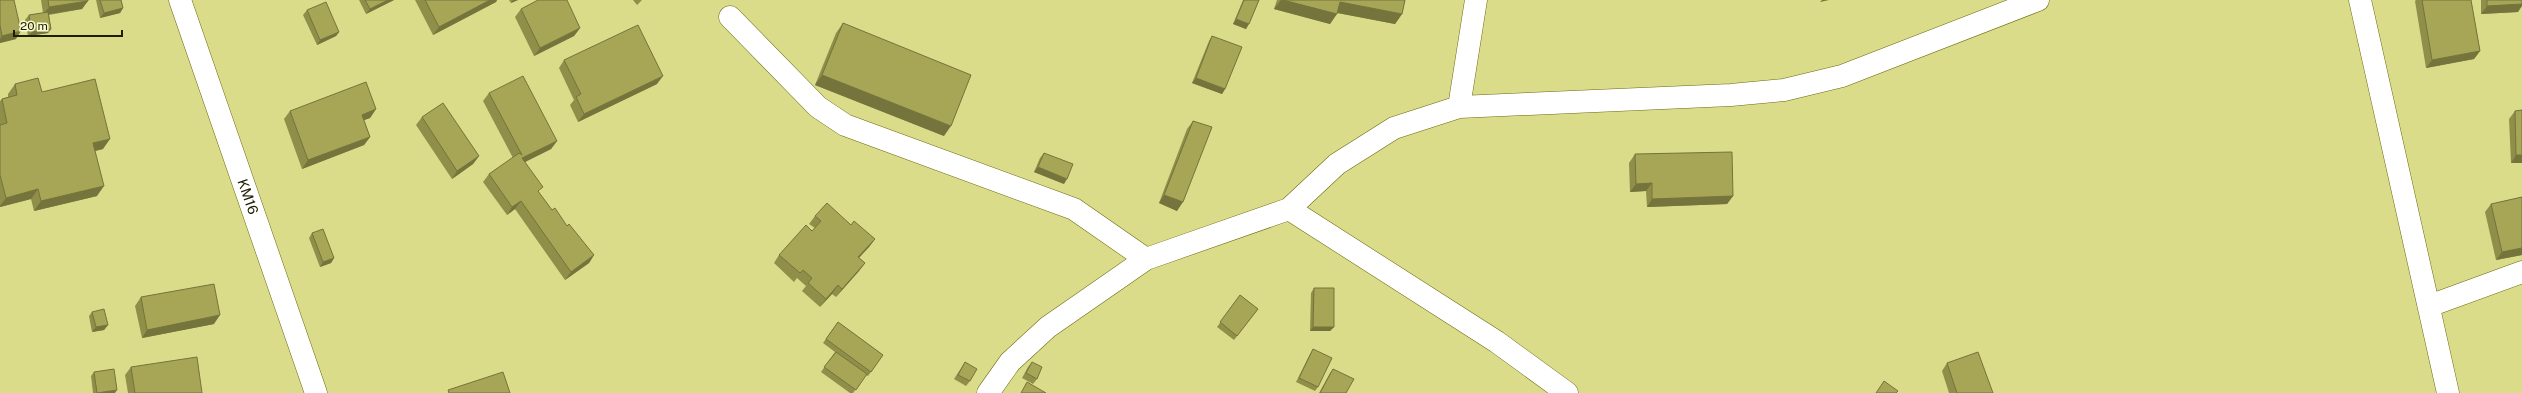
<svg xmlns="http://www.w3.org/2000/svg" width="2522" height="393" viewBox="0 0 2522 393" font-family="'Public Sans',sans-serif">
	<rect width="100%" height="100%" fill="#dbdc8a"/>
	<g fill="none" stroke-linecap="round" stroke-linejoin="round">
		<!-- minor casing -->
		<g stroke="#6b6a11" stroke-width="23">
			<path id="minor" d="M2360,0l88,393
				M730,17l88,90 27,18 229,84 72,50
				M1459,107l17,-107
				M1289,209l208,133 70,51
				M2429,306l93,-34
				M988,393l22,-31 38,-35 98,-68 143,-50 48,-45 57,-36 65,-21 272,-12 53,-5 58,-14 196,-76"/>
		</g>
		<!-- tertiary casing -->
		<g stroke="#6b6a11" stroke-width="23">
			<g id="tertiary">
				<path id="s1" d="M180,0l136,393"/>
			</g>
		</g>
		<!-- minor -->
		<use href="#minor" stroke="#fff" stroke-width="22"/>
		<!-- tertiary -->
		<use href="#tertiary" stroke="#fff" stroke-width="22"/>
	</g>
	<!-- wall -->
	<path fill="#8f8f4a" d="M0,0l16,39 -16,4z
		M41,0h47l-6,9 -33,6 2,14 -3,4 -20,3 -3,-16 4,-5 14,-2z
		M96,0h25l2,8 -3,5 -20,5z
		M359,0h35l-28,14z
		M415,0h82l-1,2 -63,33z
		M509,0h9l-7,3z
		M633,0h9l-5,5z
		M1243,0h16l-13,29 -13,-5z
		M1277,0h128l-3,14 -7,10 -58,-11 -7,11 -56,-15z
		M2416,0h55l9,51 -6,8 -48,9 -11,-67z
		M2481,0h41l-4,12 -37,2z
		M521,9l59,19 -6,8 -40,20 -19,-39z
		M307,10l32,22 -3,4 -19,9 -14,-30z
		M843,23l101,113 -129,-51 21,-52z
		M1212,36l13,53 -3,5 -30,-11 17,-42z
		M564,60l93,24 -79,38 -8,-17 4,-5 -15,-32z
		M15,84l27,8 61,57 -8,2 2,45 -63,15 -3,-12 -31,8v-106l2,-2 6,-2v-3z
		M489,93l68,48 -6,8 -26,13 14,31 13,17 42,45 -5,8 -24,17 -50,-71 -8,6 -24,-33 6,-8 24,-16 -30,-57z
		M376,109l-6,9 -6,2 6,17 -6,8 -62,24 -18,-50 6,-8z
		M2522,110v53h-11l-2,-44 6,-8z
		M422,117l57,39 -6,8 -21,15 -36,-54z
		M1193,121l-16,90 -18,-8 28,-74z
		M1044,153l20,31 -30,-12 6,-14z
		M1635,154l98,42 -6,8 -80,3 -1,-16 -16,1 -1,-29z
		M2522,197v58l-26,5 -11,-48 6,-8z
		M815,216l36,9 24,14 -6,8 -10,11 6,5 -6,8 -23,26 -4,-3 -12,13 -18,-16 4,-5 -9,-8 -3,4 -20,-19 5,-8 33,-24 3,-3 -6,-4z
		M312,233l22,25 -3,5 -11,4 -11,-29z
		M1314,288l20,39 -4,4h-20l1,-38z
		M1240,295l18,14 -24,31 -17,-13z
		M141,297l73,27 -72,14 -7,-32z
		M92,312l16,13 -4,5 -12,2 -3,-16z
		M838,322l45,33 -15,21 -2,-1 -13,18h-3l-29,-21 14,-20 -12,-9z
		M1313,349l5,38 -3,4 -19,-9 14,-28z
		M965,362l5,19 -4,5 -12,-7z
		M1032,362l5,17 -4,5 -11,-6 6,-11z
		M1947,363l46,30h-44l-7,-22z
		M131,367l71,26h-74l-3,-18z
		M1333,369l13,24h-27l11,-20z
		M94,372l21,21h-22l-2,-17z"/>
	<!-- shaded-wall -->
	<path fill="#74743c" d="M388,0h6l-28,14 4,-5z
		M490,0h7l-1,2 -63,33 6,-8z
		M513,0h5l-7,3z
		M1281,0h2l54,14 -7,10 -56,-15z
		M1822,0h7l-9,2z
		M88,1l-6,8 -39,6 6,-8z
		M1340,2l62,12 -7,10 -62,-12z
		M2522,4v2l-4,6 -37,2 6,-8z
		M123,8l-3,5 -20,5 4,-5z
		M1236,19l13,5 -3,5 -13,-5z
		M580,28l-6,8 -40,20 6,-8z
		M51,29l-3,4 -20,3 4,-4z
		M21,31l-5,8 -16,4v-4l2,-3z
		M339,32l-3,4 -19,9 3,-5z
		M2480,51l-6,8 -48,9 6,-8z
		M822,75l129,51 -7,10 -129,-51z
		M663,76l-6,8 -79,38 6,-8z
		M1196,78l29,11 -3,5 -30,-11z
		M376,109l-6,9 -14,5 6,-8z
		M370,137l-6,8 -62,24 6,-9z
		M110,139l-7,10 -17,4 7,-10z
		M557,141l-6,8 -34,17 5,-8z
		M2516,155h6v8h-11z
		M479,156l-6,8 -21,15 5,-8z
		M1038,167l29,12 -3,5 -30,-12z
		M1652,183l-6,8 -16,1 6,-8z
		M104,186l-7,10 -63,15 7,-10z
		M38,189l-7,10 -31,8v-1l6,-8z
		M1164,195l19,7 -6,9 -18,-8z
		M1733,196l-6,8 -80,3 5,-8z
		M521,201l-6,8 -8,6 5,-8z
		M875,239l-6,8 -17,18 6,-8z
		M2522,248v7l-26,5 6,-8z
		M594,255l-5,8 -24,17 6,-8z
		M334,258l-3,5 -11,4 3,-5z
		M865,263l-6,8 -23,26 6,-8z
		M838,285l-6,9 -12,13 6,-8z
		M220,315l-6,9 -72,14 5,-8z
		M108,325l-4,5 -12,2 4,-5z
		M1313,327h21l-4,4h-20z
		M117,390l-2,3h-18z"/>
	<!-- building -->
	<path fill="#a6a656" stroke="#74743c" d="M0,0h14l7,31 -19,5 -2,-11z
		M48,0h40v1l-39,6z
		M100,0h21l2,8 -19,5z
		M365,0h23l-18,9z
		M425,0h65l-51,27z
		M538,0h29l13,28 -40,20 -19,-39z
		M1244,0h15l-10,24 -13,-5z
		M1283,0h122l-3,14 -62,-12 -3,12z
		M2422,0h49l9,51 -48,9z
		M2487,0h35v4l-35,2z
		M326,2l13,30 -19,8 -13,-30z
		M48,12l3,17 -19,3 -3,-17z
		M843,23l128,52 -20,51 -129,-51z
		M638,25l25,51 -79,38 -8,-17 5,-3 -17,-34z
		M1212,36l30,11 -17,42 -29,-11z
		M523,76l34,65 -35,17 21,29 -5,4 14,19 3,-2 12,18 2,-2 25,31 -23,17 -50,-71 -9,6 -23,-33 30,-21 3,2 -33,-62z
		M38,78l4,14 53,-13 15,60 -17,4 11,43 -63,15 -3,-12 -32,9 -6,-23v-50l7,-2 -5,-24 15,-4 -2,-11z
		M366,82l10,27 -14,6 8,22 -62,23 -18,-49z
		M443,103l36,53 -22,15 -35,-54z
		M2522,110v45h-6l-1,-44z
		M1193,121l19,6 -29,75 -19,-7z
		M1732,152l1,44 -81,3v-16l-16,1 -1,-30z
		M1044,153l29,11 -6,15 -29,-12z
		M2522,197v51l-20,4 -11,-48z
		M827,203l24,22 3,-4 21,18 -17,18 7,6 -23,26 -4,-4 -12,14 -18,-16 4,-5 -9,-8 -3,3 -21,-18 27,-30 6,6 9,-10 -6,-5z
		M323,229l11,29 -11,4 -11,-29z
		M214,284l6,31 -73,15 -6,-33z
		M1314,288h20v39h-21z
		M1240,295l18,14 -21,27 -17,-14z
		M104,309l4,16 -12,2 -4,-15z
		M838,322l45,33 -12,17 -45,-33z
		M1313,349l19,9 -14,29 -19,-9z
		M836,352l31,22 -11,16 -32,-23z
		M1978,352l15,41h-36l-10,-30z
		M197,357l5,36h-67l-4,-26z
		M965,362l12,7 -7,12 -12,-6z
		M1032,362l10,5 -5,12 -11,-6z
		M114,369l3,21 -20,3 -3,-21z
		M1333,369l21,10 -8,14h-26z
		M503,372l7,21h-61l-1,-3z
		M1884,381l14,10 -2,2h-20z
		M1027,382l19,11h-25z"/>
	<g text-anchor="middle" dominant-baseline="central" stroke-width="4" stroke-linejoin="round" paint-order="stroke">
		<!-- street labels -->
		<g font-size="14" fill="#1f1e00" stroke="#f9fad2">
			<text stroke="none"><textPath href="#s1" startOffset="208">KM16</textPath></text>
		</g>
	</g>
	<!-- scale -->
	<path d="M14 30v6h108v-6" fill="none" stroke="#1f1e00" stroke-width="2"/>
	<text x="20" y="30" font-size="12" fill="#1f1e00" stroke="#f9fad2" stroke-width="3" paint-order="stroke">20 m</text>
</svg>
